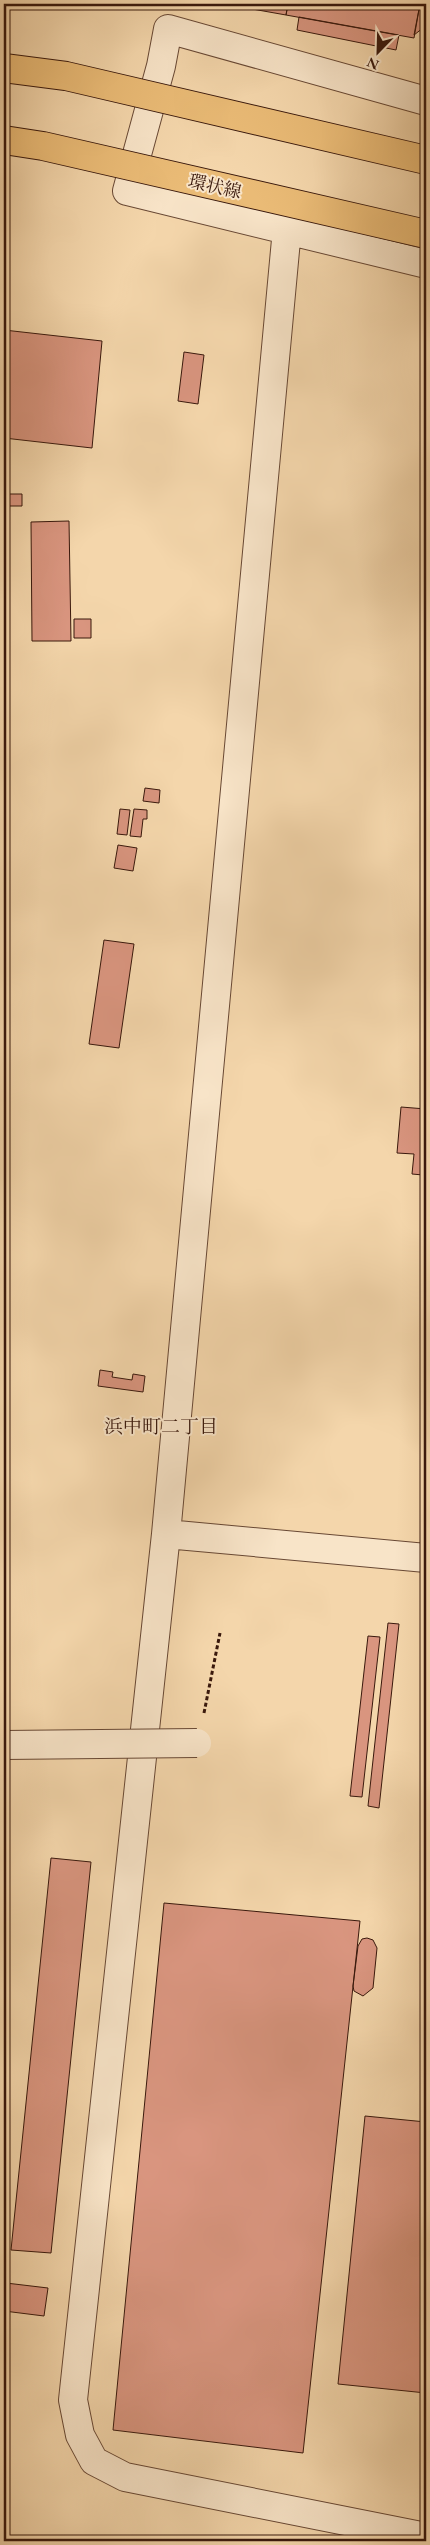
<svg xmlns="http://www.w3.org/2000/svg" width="430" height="2545" viewBox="0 0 430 2545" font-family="'EB Garamond','Noto Serif JP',serif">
	<rect width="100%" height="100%" fill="#f4d6ab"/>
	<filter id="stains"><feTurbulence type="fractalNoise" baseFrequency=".004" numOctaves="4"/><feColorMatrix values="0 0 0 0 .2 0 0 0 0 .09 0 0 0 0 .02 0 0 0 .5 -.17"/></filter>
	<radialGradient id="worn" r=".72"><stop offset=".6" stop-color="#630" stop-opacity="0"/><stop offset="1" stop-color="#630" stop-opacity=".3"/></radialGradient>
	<!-- building -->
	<path fill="#d9957f" stroke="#39180c" d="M95,4h68l-3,5z
		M224,4h64l-2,11z
		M288,4h132l-6,34 -128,-23z
		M420,4h6l-3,24 -9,7z
		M299,17l100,18 -3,15 -99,-20z
		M4,330l98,11 -10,107 -88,-10z
		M184,352l20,3 -6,49 -20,-3z
		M4,494h18v12h-18z
		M69,521l2,120h-39l-1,-119z
		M74,619h17v19h-17z
		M145,788l15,2 -1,13 -16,-2z
		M120,809l10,1 -3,25 -10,-1z
		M134,809l13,1v9h-4l-2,18 -11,-1z
		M118,845l19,3 -4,23 -19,-3z
		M104,940l30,4 -15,104 -30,-4z
		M401,1107l25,2 -3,66 -11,-1 2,-20 -17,-1z
		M100,1370l13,2 -1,5 20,3 1,-6 12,2 -2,16 -45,-6z
		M388,1623l11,1 -20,184 -11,-2z
		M368,1636l12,1 -18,160 -12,-1z
		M426,1804v41l-4,-1z
		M51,1858l40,4 -40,391 -40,-3z
		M164,1903l196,18 -57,532 -190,-23z
		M367,1938l6,2 4,8 -4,40 -10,8 -9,-5 -1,-5 5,-40 4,-7z
		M365,2116l61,6v271l-88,-9z
		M4,2205l5,2 -5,14z
		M6,2283l42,5 -4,28 -40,-5z"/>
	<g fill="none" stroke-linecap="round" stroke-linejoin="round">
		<!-- minor casing -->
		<g stroke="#684834" stroke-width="30">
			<path id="minor" d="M426,101l-258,-72 -7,37 -34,125 299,73
				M287,229l-121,1305 -93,866 7,35 14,26 31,16 301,60
				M166,1534l260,24"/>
		</g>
		<!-- path -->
		<path stroke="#39180c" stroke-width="3" stroke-dasharray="4 2.5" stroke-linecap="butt" d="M204,1713l16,-80"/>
		<!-- minor -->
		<use href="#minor" stroke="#f8e4c8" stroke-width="28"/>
		<!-- minor-bridge casing -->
		<g stroke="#684834" stroke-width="30" stroke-linecap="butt">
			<path id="minor-bridge" d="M4,1745l193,-2"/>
		</g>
		<!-- major-bridge casing -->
		<g stroke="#39180c" stroke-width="30" stroke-linecap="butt">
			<path id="major-bridge" d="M4,68l62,8 360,84
				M4,140l39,6 383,88"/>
		</g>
		<!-- minor-bridge -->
		<use href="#minor-bridge" stroke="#f8e4c8" stroke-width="28"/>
		<!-- major-bridge -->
		<use href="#major-bridge" stroke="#eabb76" stroke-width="28"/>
	</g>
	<g text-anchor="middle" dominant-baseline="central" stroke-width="4" stroke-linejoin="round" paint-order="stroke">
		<!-- street labels -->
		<g font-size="18" fill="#39180c" stroke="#f8e4c8">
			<text transform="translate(215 186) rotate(13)">環状線</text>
		</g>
		<!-- neighbourhood labels -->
		<g font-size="19" fill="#39180c" stroke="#f8e4c8">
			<text x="161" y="1426">浜中町二丁目</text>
		</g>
	</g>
	<!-- margin -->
	<rect width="430" height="2545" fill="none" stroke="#f4d6ab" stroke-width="20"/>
	<rect x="5" y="5" width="420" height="2535" fill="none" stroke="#39180c" stroke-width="2.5"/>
	<rect x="10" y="10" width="410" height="2525" fill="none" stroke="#39180c"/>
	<!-- north arrow -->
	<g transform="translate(378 52) rotate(203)" stroke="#f8e4c8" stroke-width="4" paint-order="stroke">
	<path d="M0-4L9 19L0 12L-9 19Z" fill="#39180c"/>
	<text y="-8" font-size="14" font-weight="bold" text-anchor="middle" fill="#39180c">N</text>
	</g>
	<rect width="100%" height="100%" filter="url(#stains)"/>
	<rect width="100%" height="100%" fill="url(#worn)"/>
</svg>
